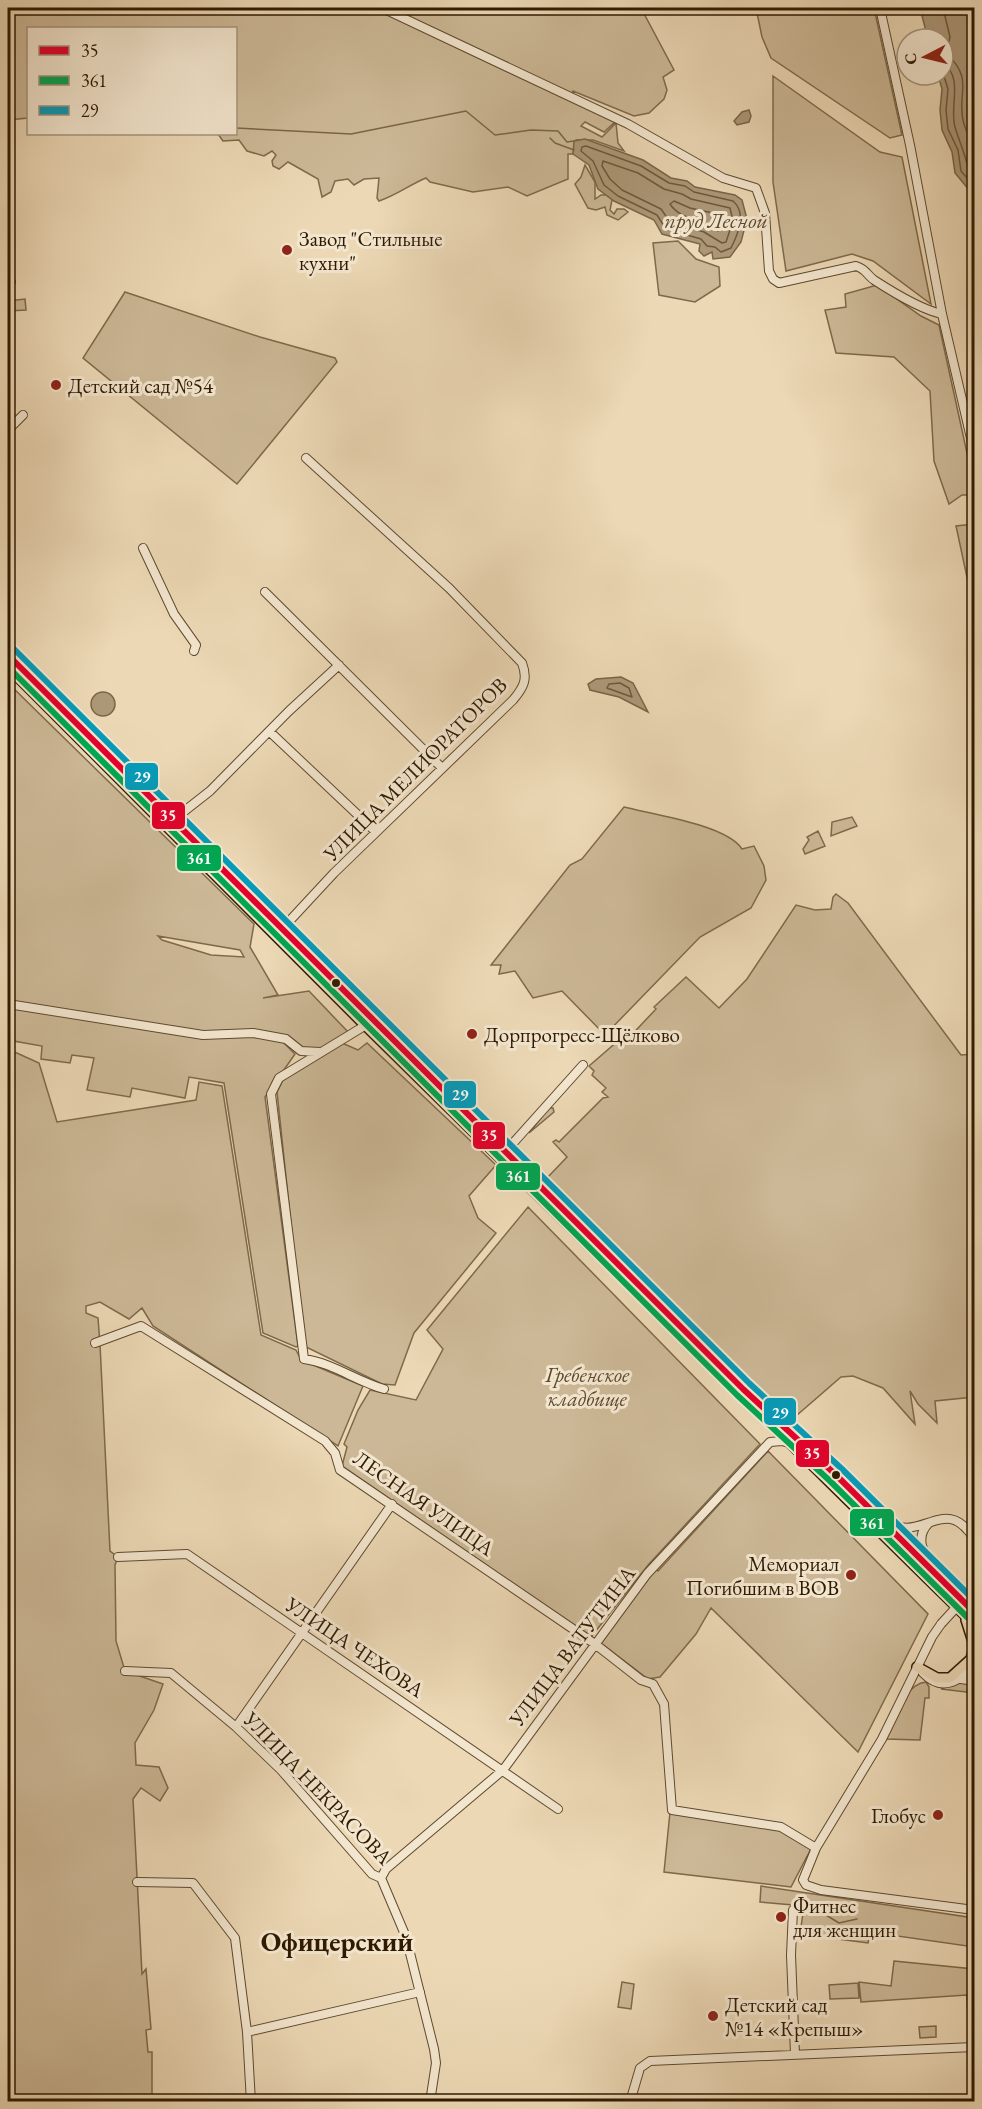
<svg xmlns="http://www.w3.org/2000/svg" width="982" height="2109" viewBox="0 0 982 2109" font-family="'EB Garamond',serif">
	<rect width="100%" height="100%" fill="#ecd8b5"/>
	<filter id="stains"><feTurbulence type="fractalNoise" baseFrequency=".00333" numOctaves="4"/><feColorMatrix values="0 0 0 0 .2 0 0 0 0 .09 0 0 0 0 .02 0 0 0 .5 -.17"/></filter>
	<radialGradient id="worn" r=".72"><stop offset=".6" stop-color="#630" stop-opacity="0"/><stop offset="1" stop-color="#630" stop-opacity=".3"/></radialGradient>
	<!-- green -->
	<path fill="#ccb896" stroke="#7e694b" stroke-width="1.5" fill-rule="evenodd" d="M8,8h633l33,62 -11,7 4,13 -3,9 -15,14 -15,3 -61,-25 -3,7 46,23 -12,11 -19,-10 -4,4 21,11 14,-14 2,20 6,8 -31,-11h-17l-3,14h-5v25l-41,17 -19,-9 -35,5 -43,-10 -4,-4c-17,7 -29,17 -47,23l-2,-3 2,-20 -15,1 -10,6 -6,-6 -13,2 -4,11 -9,5 -4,-18 -30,-17 -9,7 -6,-3 -1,-5 4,-6 -4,-4 -8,5 -17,-5 -8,-11 -16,1 -5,-7h18v-106h-208v90l-20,2z
		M756,8h118l28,127 -12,3 -119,-80 -9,-21z
		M773,76l107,76 22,5 29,147 -58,-43 -21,-7 -66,17 -13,-89z
		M585,165l10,17v17l6,-4h12l-3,15 4,4 3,-5h7l4,3 -10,8 -11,-5 -2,-8 -9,3 -8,-2 -13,-24 6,-7z
		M678,241l18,18 23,8 1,19 -25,16 -36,-7 -6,-52z
		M877,285l44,31 18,9 35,160v18l-3,-8h-9l-13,9 -15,-43 -4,-70 -36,-34 -58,-4 -11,-43 21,-3 -1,-13z
		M125,292l135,45 75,21 2,4 -100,122 -154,-126z
		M25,299l1,11 -18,1v-10z
		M974,524v86l-18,-84z
		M8,683l246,241 -4,23 28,48 -15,3 46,-7 41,43c-28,15 -35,21 -67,8l12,12 -30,43 33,249 -2,1 -33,-14 -39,-250 -35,-6 -4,21 -53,-10 -2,9 -43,-7 7,-32 -22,-3 -2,8 -29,-4 1,-13 -34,-6zM158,936l82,14 4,7 -33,-2 -49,-15z
		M624,807c27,7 103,18 118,42l12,-3 10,20 2,14 -15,28 -51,29 -95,98 -43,-44 -29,7 -18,-27 -16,3 2,-9h-10l79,-100 12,-6z
		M852,817l5,9 -26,10 1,-14z
		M818,831l7,15 -20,8 -2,-5 6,-9 -2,-3z
		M836,894l12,9 113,152 13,-1v343l-39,4 2,22 -19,-19 -8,-13 5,33 -32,-36 -30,-12 -12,1 -45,39 -5,10 -9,-10 5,-8 -7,4 -25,-23 -207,-212 19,-20 -14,-15 3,-2 3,2 44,-44 5,-1 -6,-5 4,-4 -14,-13 2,-4 -5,-5 29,-25 5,3 33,-35 -2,-2 32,-30 33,31 28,-29 49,-74 19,5 16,-1 2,-12z
		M342,1043l16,7 9,-7 129,122 -27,31 9,22 18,15 -82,100 -19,52 -13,-1 -78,-38 -27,-254 6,-12z
		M8,1049l31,14 18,59 139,-22 3,-18 23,4 39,249 35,15 5,10 62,26 -25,60 -185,-120 -11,-18 -13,11 -29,-17 -14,4v7l12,5 2,26 10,207 8,6 -3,8 1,76 9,30 38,13 -9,26 -19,33 1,22 23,2 9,21 -8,13 -19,-13 -8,11 9,175 4,-5 5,60 -5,1 2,22h4v49h-144z
		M549,1108h4l1,4 -25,21z
		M528,1207l232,237 -111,120 -58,73 -249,-171 5,-19 -3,-3 14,-34 12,-20 46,10 27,-51 -16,-19z
		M768,1451l160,163 -70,138 -147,-144 -15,26 -36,43 -12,2 -47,-36 54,-74 3,2z
		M926,1682l3,5v11h-4l-5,42 -34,-1c9,-17 17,-55 40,-57z
		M961,1682l9,1 4,4v6l-33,-4z
		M670,1812l114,14 30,17 -23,44 -127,-15z
		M761,1886l213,32v29l-104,-15 -2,11 -68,-9 4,-28 -44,-4z
		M894,1961l80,8v76h-5l-2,-50 -106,7 -2,-20 32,4z
		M622,1982l12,2 -3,25 -13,-2z
		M858,1983l1,15 -29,1 -1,-14z
		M936,2026v11l-16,1 -1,-11z"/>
	<!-- water -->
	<path fill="#ac9777" stroke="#7a6547" stroke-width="1.5" d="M920,8h54v188l-19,-23 -3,-21 -10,-22 -2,-20 2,-21 -4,-14h5v-36h-15z
		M749,110l2,6 -2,6 -12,3 -3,-4 8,-9z
		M585,139l58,21 28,18 16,3 8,6 40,8 7,5 5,19 -6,23 -11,15 -17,2 -1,-7 -8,4 -5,-5 1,-7 -38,-10 -8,-14 -40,-19 -16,-12 -9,-24 -16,-11 1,-13z
		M621,677l12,6 15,29 -29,-15 -29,-7 -2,-6 8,-5z
		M91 704a12 12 0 1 1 24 0a12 12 0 1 1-24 0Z"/>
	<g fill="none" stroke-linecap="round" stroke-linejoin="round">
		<!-- shore -->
		<path stroke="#6e583c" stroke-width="1.5" d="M943,8l7,29 -4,16c30,28 9,41 18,71 3,10 9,18 10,27
			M943,63c21,15 6,43 12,64 4,14 10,26 13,41l6,5
			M943,73l5,16 -2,21 2,19 10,21 3,21 13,15
			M586,146l55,20 28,17 16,3 9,6 39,9c14,12 5,33 -2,47l-10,4 -6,-5 -8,-1 -6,-7 -35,-10 -9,-14 -39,-19 -14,-11 -11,-24 -12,-10 1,-4z
			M603,161l35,12 26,16 18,5 9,5 39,9 3,13 -7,21 -4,1 -18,-11 -34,-10 -9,-13 -39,-19 -12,-11 -8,-13z
			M674,201l16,7 32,7 2,6 -3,8 -3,2c-15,-13 -37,-10 -48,-27z
			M620,683l9,5 3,9 -25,-9 2,-4z"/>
		<!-- stream -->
		<path stroke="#7a6547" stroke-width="1.5" d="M236,128l115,6 115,-23 29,24 36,-5 27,1 9,11 7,-1
			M550,138l5,5 19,7
			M809,1914l12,-2 18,11 18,-4"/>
		<!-- minor casing -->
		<g stroke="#5e4a2d" stroke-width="10">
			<path id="minor" d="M382,8l246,116 95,54 33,10 9,25 4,58 4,8 6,4 77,-17c10,3 11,9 18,14 17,11 49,30 68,34
				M880,8l30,137 32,169 32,137
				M8,285l3,-3
				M8,430l15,-15
				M143,548l31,66 22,31 -2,6
				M265,592l177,176
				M270,732l106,100
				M173,820l37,-29 79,-80 50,-46
				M282,929l52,-56 179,-173c11,-13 15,-21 9,-37l-73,-75 -143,-130
				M8,1004l195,31 50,-2 33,6 15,12 19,1
				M366,1025l-87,53 -8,16 33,265c29,4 52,22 80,30
				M506,1151l77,-86
				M95,1343l46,-17 184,115 10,12 5,17 255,174 46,36 12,4 11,20 8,106 109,17 35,21
				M885,1520c35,27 60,-29 89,19
				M929,1523c-16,16 -4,32 7,47
				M118,1557l69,-3 371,255
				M941,1624l-9,13 -50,102 -66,109 -13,32 3,5 15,5 153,20
				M125,1671l46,2 65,54 45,43 91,104 9,4 25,59 28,112 2,14 -6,39
				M923,1673c18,19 35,9 51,-6
				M961,1679l13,2
				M236,1727l156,-223
				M381,1878l5,-9 117,-99 144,-196 123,-132 12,-1 7,2
				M137,1882l56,1 42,55 12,94 4,70
				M793,1910l-2,45 4,99
				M247,2032l173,-40
				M630,2102l10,-34 10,-7 324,-14"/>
		</g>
		<!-- major casing -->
		<g stroke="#2f1a00" stroke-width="12">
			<path id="major" d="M8,655l735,734 93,86 138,137
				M8,667l351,352 615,605
				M966,1620l8,25
				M917,1667l20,11h13l21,-19 3,-12"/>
		</g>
		<!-- minor -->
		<use href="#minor" stroke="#f3e6cf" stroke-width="8"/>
		<!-- major -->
		<use href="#major" stroke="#ecd8b5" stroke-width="9"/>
		<!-- minor-bridge casing -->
		<g stroke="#5e4a2d" stroke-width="10" stroke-linecap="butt">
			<path id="minor-bridge" d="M941,1624l33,-36"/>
		</g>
		<!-- minor-bridge -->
		<use href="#minor-bridge" stroke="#f3e6cf" stroke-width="8"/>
		<!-- bus-1 casing -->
		<g stroke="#f3e6cf" stroke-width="10">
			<path id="bus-1" d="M8,655l735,734 93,86 138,137"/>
		</g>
		<!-- bus-2 casing -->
		<g stroke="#f3e6cf" stroke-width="10">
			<path id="bus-2" d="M8,667l729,728 93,86 138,137"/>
		</g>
		<!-- bus-3 casing -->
		<g stroke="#f3e6cf" stroke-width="10">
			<path id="bus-3" d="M14,649l735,734 93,86 132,131"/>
		</g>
		<!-- bus-1 -->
		<use href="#bus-1" stroke="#e4002b" stroke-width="6"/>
		<!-- bus-2 -->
		<use href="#bus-2" stroke="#00a651" stroke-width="6"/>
		<!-- bus-3 -->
		<use href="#bus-3" stroke="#059bb9" stroke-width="6"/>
	</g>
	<!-- markers -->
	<g fill="#8f2418" stroke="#f3e6cf" stroke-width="2">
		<circle cx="287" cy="250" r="6"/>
		<circle cx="56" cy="385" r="6"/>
		<circle cx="472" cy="1034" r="6"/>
		<circle cx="851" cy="1575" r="6"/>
		<circle cx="938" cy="1815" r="6"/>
		<circle cx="781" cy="1917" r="6"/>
		<circle cx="713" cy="2016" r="6"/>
	</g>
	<g fill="#2f1a00" stroke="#f3e6cf" stroke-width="2">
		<circle cx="336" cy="983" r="5"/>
		<circle cx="836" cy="1475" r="5"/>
	</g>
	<g text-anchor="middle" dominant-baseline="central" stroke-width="6" stroke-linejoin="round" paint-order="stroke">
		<!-- poi labels -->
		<g font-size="21" fill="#2f1a00" stroke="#f3e6cf" text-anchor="start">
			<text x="299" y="238">Завод "Стильные<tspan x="299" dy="24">кухни"</tspan></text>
			<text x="68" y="385">Детский сад №54</text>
			<text x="484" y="1034">Дорпрогресс-Щёлково</text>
			<text x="839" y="1563" text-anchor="end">Мемориал<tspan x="839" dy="24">Погибшим в ВОВ</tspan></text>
			<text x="926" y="1815" text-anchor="end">Глобус</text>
			<text x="793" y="1905">Фитнес<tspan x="793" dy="24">для женщин</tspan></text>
			<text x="725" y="2004">Детский сад<tspan x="725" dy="24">№14 «Крепыш»</tspan></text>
		</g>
		<!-- street labels -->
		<g font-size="21" fill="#2f1a00" stroke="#f3e6cf">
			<text transform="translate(415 769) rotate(-45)">УЛИЦА МЕЛИОРАТОРОВ</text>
			<text transform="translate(424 1503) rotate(35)">ЛЕСНАЯ УЛИЦА</text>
			<text transform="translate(572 1646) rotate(-53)">УЛИЦА ВАТУТИНА</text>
			<text transform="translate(355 1647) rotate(34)">УЛИЦА ЧЕХОВА</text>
			<text transform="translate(318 1788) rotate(46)">УЛИЦА НЕКРАСОВА</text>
		</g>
		<!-- park labels -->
		<g font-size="21" font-style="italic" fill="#5e492d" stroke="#f3e6cf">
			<text x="587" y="1374">Гребенское<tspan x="587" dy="24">кладбище</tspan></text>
		</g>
		<!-- water labels -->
		<g font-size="22" font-style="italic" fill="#614c30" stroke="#f3e6cf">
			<text x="716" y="220">пруд Лесной</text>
		</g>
		<!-- district labels -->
		<g font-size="27" font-weight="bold" fill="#2f1a00" stroke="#f3e6cf">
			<text x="337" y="1941">Офицерский</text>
		</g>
	</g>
	<g stroke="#f3e6cf" stroke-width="2">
		<rect x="124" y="762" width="35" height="29" rx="6" fill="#059bb9"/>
		<rect x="151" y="801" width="35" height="29" rx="6" fill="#e4002b"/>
		<rect x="176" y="844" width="46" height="28" rx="6" fill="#00a651"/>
		<rect x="443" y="1080" width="34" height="29" rx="6" fill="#059bb9"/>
		<rect x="472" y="1121" width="34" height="29" rx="6" fill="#e4002b"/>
		<rect x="495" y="1162" width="46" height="29" rx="6" fill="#00a651"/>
		<rect x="763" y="1397" width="34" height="29" rx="6" fill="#059bb9"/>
		<rect x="795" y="1439" width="35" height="29" rx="6" fill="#e4002b"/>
		<rect x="849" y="1508" width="46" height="29" rx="6" fill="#00a651"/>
	</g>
	<g font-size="16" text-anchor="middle" font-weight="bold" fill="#fff">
		<text x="142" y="782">29</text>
		<text x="168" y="821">35</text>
		<text x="199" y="864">361</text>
		<text x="460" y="1100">29</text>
		<text x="489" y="1141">35</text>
		<text x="518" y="1182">361</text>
		<text x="780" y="1418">29</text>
		<text x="812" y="1459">35</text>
		<text x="872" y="1529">361</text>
	</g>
	<!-- margin -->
	<rect width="982" height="2109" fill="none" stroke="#ecd8b5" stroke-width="30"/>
	<rect x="9" y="9" width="964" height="2091" fill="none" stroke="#2f1a00" stroke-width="3"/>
	<rect x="15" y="15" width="952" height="2079" fill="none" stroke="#2f1a00" stroke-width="1.5"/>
	<!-- legend -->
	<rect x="27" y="27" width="210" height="108" fill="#f3e6cf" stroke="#a5947c" stroke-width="1.5"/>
	<rect x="39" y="46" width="30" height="9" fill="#e4002b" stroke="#a5947c" stroke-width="1.5"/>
	<text x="81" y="57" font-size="18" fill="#2f1a00">35</text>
	<rect x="39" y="76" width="30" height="9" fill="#00a651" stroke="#a5947c" stroke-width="1.5"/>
	<text x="81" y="87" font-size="18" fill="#2f1a00">361</text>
	<rect x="39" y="106" width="30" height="9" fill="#059bb9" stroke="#a5947c" stroke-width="1.5"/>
	<text x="81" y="117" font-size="18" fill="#2f1a00">29</text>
	<!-- north arrow -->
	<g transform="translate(925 57) rotate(263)"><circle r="28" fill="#f3e6cf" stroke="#a5947c" stroke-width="1.5"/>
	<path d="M0-4.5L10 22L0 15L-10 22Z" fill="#8f2418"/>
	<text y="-9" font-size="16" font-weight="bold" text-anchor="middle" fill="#2f1a00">С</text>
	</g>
	<rect width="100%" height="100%" filter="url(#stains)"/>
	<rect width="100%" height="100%" fill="url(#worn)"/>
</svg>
